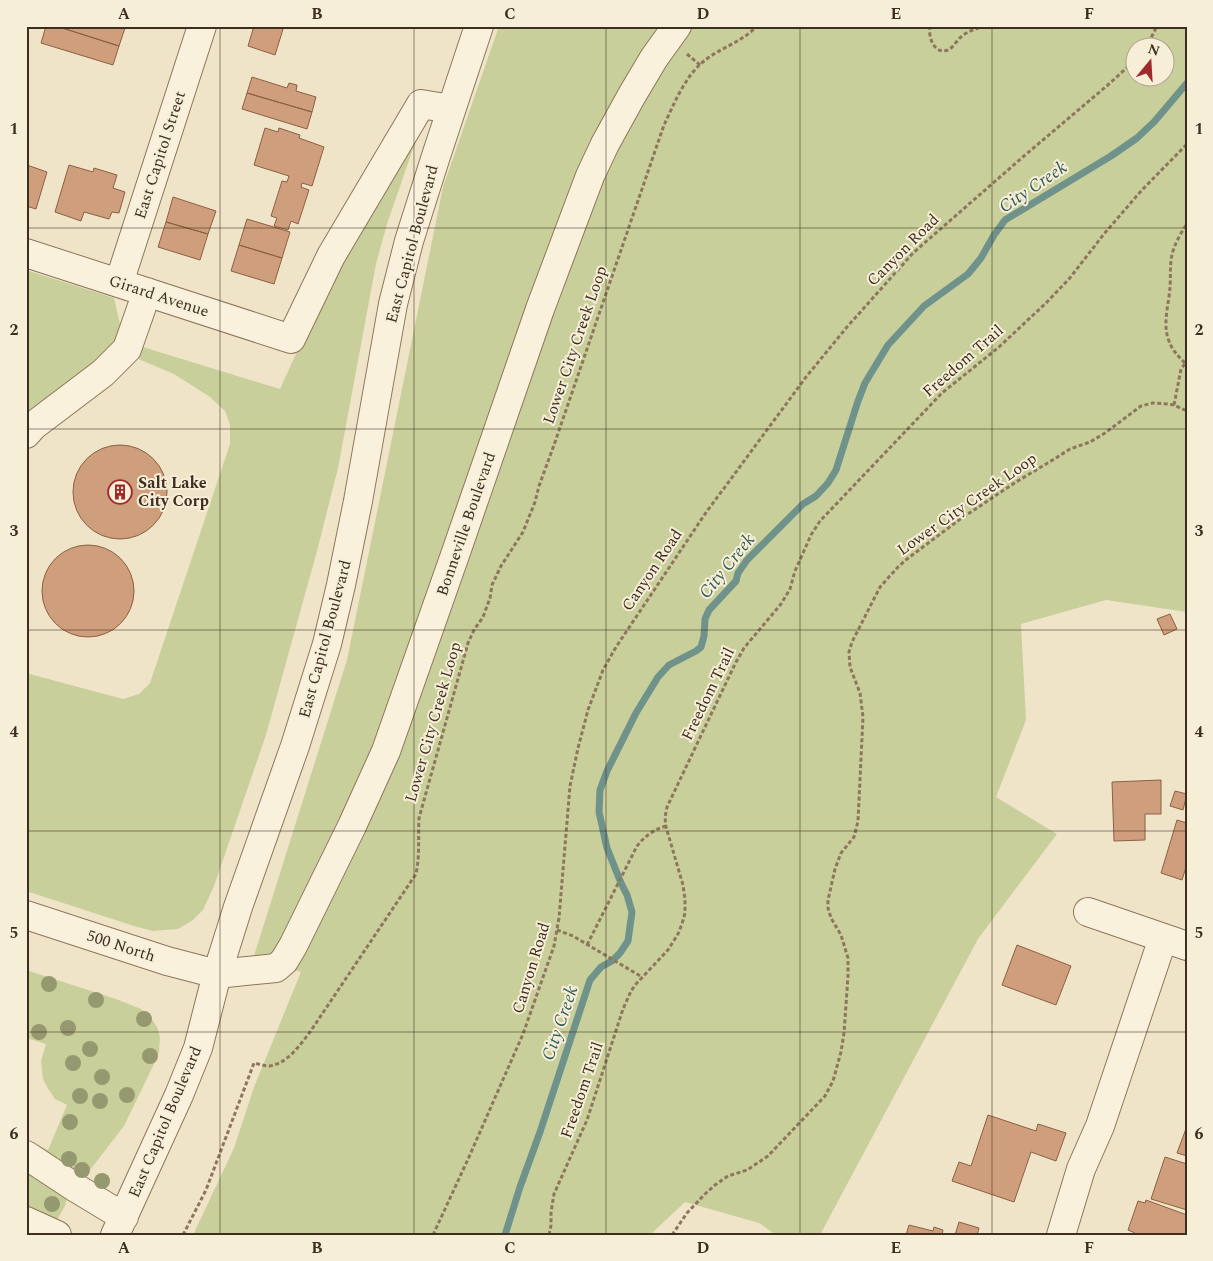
<svg xmlns="http://www.w3.org/2000/svg" width="1213" height="1261" viewBox="0 0 1213 1261" font-family="Spectral,serif">
	<rect width="100%" height="100%" fill="#f0e4c8"/>
	<!-- green -->
	<path fill="#c9cf9b" fill-rule="evenodd" d="M499,26h688v586l-81,-12 -85,24 5,96 -30,77 61,37 -79,105 -158,296h-44l-17,-12 -74,-21 -35,33h-457l41,-87 20,-61 47,-115 -48,-13 94,-299 96,-473zM1136,48h30v30h-30z
		M424,117l-37,107 -11,40 -38,204 -21,83 -51,184 -52,151 -11,24 -10,10 -15,9 -25,2 -19,-5 -108,-35v-218l97,26 16,-5 11,-11 80,-239v-19l-5,-14 -15,-14 -36,-23 -38,-16 -1,-8 8,-3 137,42 63,-138z
		M26,270l88,28 9,39 -2,9 -95,72z
		M26,970l90,29 25,10 10,9 6,9 3,10 -1,15 -6,14 -29,60 -44,57 -49,-39 2,-1 15,7 19,-45 -12,-6 -8,-12 -4,-8 -2,-18 5,-17 -20,-6z
		M27,1170l40,27 -2,9 -8,14 -31,-9v-39z"/>
	<g fill="none" stroke-linecap="round" stroke-linejoin="round">
		<!-- stream -->
		<path stroke="#6f938a" stroke-width="7" d="M505,1235l15,-48 20,-55 50,-152 11,-13 11,-6 8,-8 8,-12 4,-29 -5,-17 -6,-12 -14,-35 -8,-36 1,-22 7,-19 29,-58 22,-36 11,-12 27,-14 5,-4 3,-11 1,-17 4,-9 27,-29 2,-8 9,-13 56,-56 13,-8 12,-13 8,-13 22,-69 7,-18 23,-38 36,-39 44,-32 13,-16 13,-23 11,-15 106,-64 26,-18 17,-16 33,-39"/>
	</g>
	<!-- building -->
	<path fill="#cf9f7d" stroke="#8d5f41" d="M46,26h10l63,20 -6,19 -72,-22z
		M56,26h63l6,2 -6,18z
		M254,26h30l-9,29 -27,-9z
		M252,77l35,11 2,-5 8,2 -1,6 20,6 -4,15 -65,-19z
		M247,93l65,19 -5,17 -65,-20z
		M265,128l13,4 1,-4 21,7 -1,3 25,9 -12,39 -10,-3 -1,4 8,3 -11,34 -7,-3 -3,9 -14,-4 3,-8 -6,-2 11,-35 5,1 2,-6 -35,-11z
		M27,165l20,7 -11,37 -10,-3z
		M69,165l24,7 1,-4 23,7 -4,13 12,4 -6,21 -7,-1 -3,7 -25,-7 -3,9 -26,-9z
		M173,197l43,14 -8,23 -42,-12z
		M247,219l43,13 -8,26 -43,-13z
		M166,222l42,12 -8,26 -42,-13z
		M239,245l43,13 -8,26 -43,-13z
		M73 492a47 47 0 1 1 94 0a47 47 0 1 1-94 0Z
		M42 591a46 46 0 1 1 92 0a46 46 0 1 1-92 0Z
		M1170,614l7,15 -13,6 -7,-16z
		M1161,780v34h-16v26l-31,1 -2,-59z
		M1175,791l12,3 -4,16 -13,-4z
		M1177,820l10,3v41l-5,16 -21,-7z
		M1017,945l54,21 -15,39 -54,-20z
		M988,1115l48,16 2,-7 28,9 -10,28 -25,-9 -17,50 -62,-21 7,-19 12,4z
		M1187,1126v30l-10,-3z
		M1165,1157l22,7v46l-36,-11z
		M1146,1200l41,15v20h-52v-2l-7,-3 10,-29 7,2z
		M959,1222l20,6 -2,7h-22z
		M909,1225l24,6 1,-4 9,3 -1,5h-36z"/>
	<g fill="none" stroke-linecap="round" stroke-linejoin="round">
		<!-- minor casing -->
		<g stroke="#8d765c" stroke-width="30">
			<path id="minor" d="M26,253l265,86 40,-83 90,-152 30,5
				M119,283l83,-257
				M26,434l7,-8 70,-53 24,-24 20,-57
				M1088,912l99,34
				M26,915l141,46 50,13 59,-6 8,-7 9,-15 59,-120 34,-75 69,-196 85,-246 50,-133 15,-32 27,-49 22,-37 23,-32
				M26,1155l50,33 48,29
				M26,1221l31,14
				M115,1235l64,-140 19,-47 19,-74 21,-67 57,-161 32,-102 14,-59 17,-84 35,-197 16,-63 27,-85 43,-130
				M1061,1235l20,-66 19,-43 63,-188"/>
		</g>
		<!-- path -->
		<path stroke="#8d765c" stroke-width="3" stroke-dasharray="4 2.5" stroke-linecap="butt" d="M930,26c-2,11 4,29 18,24 5,-2 9,-10 14,-14 6,-5 14,-7 22,-10
			M1144,48l7,-10 6,-12
			M687,54l13,11
			M1185,363c-7,-7 -13,-13 -16,-22 -7,-17 0,-37 1,-54 1,-13 -1,-26 4,-39 3,-8 8,-17 13,-24
			M1174,405l7,-36 6,-8
			M557,930l16,6 69,41
			M587,945l50,-99c8,-10 16,-16 29,-20
			M183,1235l23,-45 48,-127c5,1 10,3 16,3 18,-3 30,-21 40,-34l106,-158c4,-19 2,-37 3,-56l49,-175 6,-13 9,-13 7,-19 2,-13 9,-19 22,-34 12,-30 4,-16 15,-41 110,-320c11,-23 22,-52 44,-67 17,-12 35,-17 49,-32
			M433,1235l36,-78 54,-123 31,-88 5,-28 11,-132 8,-38 10,-38 15,-40 13,-23 89,-133 101,-137 41,-50 66,-74 111,-97 85,-72 23,-21 4,-5
			M549,1235l2,-10v-13l3,-18 33,-74 36,-111 8,-18 5,-7 32,-34 10,-16 4,-10 3,-11v-14l-2,-14 -17,-58 -1,-10 2,-10 68,-143 9,-16 37,-44 9,-15 5,-18 16,-36 9,-14 122,-128 57,-46 47,-44 23,-24 35,-45 37,-43 46,-47
			M672,1235l15,-22 18,-19 10,-9 13,-9 19,-6 21,-14 57,-60 8,-15 8,-29 3,-19 4,-57v-18l-7,-23 -10,-17 -3,-10v-8l7,-31 6,-16 13,-16 4,-16 5,-104 -3,-24 -10,-26 -1,-15 3,-10 28,-55 18,-20 9,-8 52,-39 57,-38 40,-24 14,-9 20,-7 15,-9 36,-27 12,-3 14,1 7,1 13,6"/>
		<!-- minor -->
		<use href="#minor" stroke="#faf1dc" stroke-width="28"/>
	</g>
	<!-- trees -->
	<g fill="#96986f">
		<circle cx="49" cy="984" r="8"/>
		<circle cx="96" cy="1000" r="8"/>
		<circle cx="144" cy="1019" r="8"/>
		<circle cx="68" cy="1028" r="8"/>
		<circle cx="39" cy="1032" r="8"/>
		<circle cx="90" cy="1049" r="8"/>
		<circle cx="150" cy="1056" r="8"/>
		<circle cx="73" cy="1063" r="8"/>
		<circle cx="102" cy="1077" r="8"/>
		<circle cx="127" cy="1095" r="8"/>
		<circle cx="80" cy="1096" r="8"/>
		<circle cx="100" cy="1101" r="8"/>
		<circle cx="70" cy="1122" r="8"/>
		<circle cx="69" cy="1159" r="8"/>
		<circle cx="82" cy="1170" r="8"/>
		<circle cx="102" cy="1181" r="8"/>
		<circle cx="52" cy="1204" r="8"/>
	</g>
	<!-- grid -->
	<path fill="none" stroke="#3d2e20" stroke-width="1" stroke-opacity="0.55" d="M220,26v1209M414,26v1209M606,26v1209M800,26v1209M992,26v1209M26,228h1161M26,429h1161M26,630h1161M26,831h1161M26,1032h1161"/>
	<!-- icons -->
	<defs>
		<g id="building-ring" transform="scale(1.25)"><circle r="9.5" fill="#f7eed8" stroke="#9e2a2b" stroke-width="1.5"/><path d="M-4-6H4V6H1V3H-1V6H-4ZM-2.5-4.3h1.7v1.8h-1.7ZM.8-4.3h1.7v1.8H.8ZM-2.5-1h1.7V.8h-1.7ZM.8-1h1.7V.8H.8Z" fill="#9e2a2b"/></g>
	</defs>
	<g fill-rule="evenodd">
		<use href="#building-ring" x="120" y="492"/>
	</g>
	<g text-anchor="middle" dominant-baseline="central" stroke-width="4" stroke-linejoin="round" paint-order="stroke">
		<!-- street labels -->
		<g font-size="16" fill="#3d2e20" stroke="#f7eed8">
			<text transform="translate(160 155) rotate(-72)">East Capitol Street</text>
			<text transform="translate(412 244) rotate(-75)">East Capitol Boulevard</text>
			<text transform="translate(903 250) rotate(-45)">Canyon Road</text>
			<text transform="translate(159 296) rotate(18)">Girard Avenue</text>
			<text transform="translate(575 345) rotate(-71)">Lower City Creek Loop</text>
			<text transform="translate(963 361) rotate(-41)">Freedom Trail</text>
			<text transform="translate(967 504) rotate(-35)">Lower City Creek Loop</text>
			<text transform="translate(466 524) rotate(-71)">Bonneville Boulevard</text>
			<text transform="translate(652 570) rotate(-56)">Canyon Road</text>
			<text transform="translate(325 639) rotate(-75)">East Capitol Boulevard</text>
			<text transform="translate(708 694) rotate(-64)">Freedom Trail</text>
			<text transform="translate(433 722) rotate(-74)">Lower City Creek Loop</text>
			<text transform="translate(121 946) rotate(18)">500 North</text>
			<text transform="translate(531 968) rotate(-73)">Canyon Road</text>
			<text transform="translate(582 1090) rotate(-71)">Freedom Trail</text>
			<text transform="translate(165 1122) rotate(-67)">East Capitol Boulevard</text>
		</g>
		<!-- poi labels -->
		<g font-size="16" font-weight="bold" fill="#3d2e20" stroke="#f7eed8" text-anchor="start">
			<text x="138" y="483">Salt Lake<tspan x="138" dy="18">City Corp</tspan></text>
		</g>
		<!-- water labels -->
		<g font-size="18" font-style="italic" fill="#2f5d5a" stroke="#f7eed8">
			<text transform="translate(1033 187) rotate(-34)">City Creek</text>
			<text transform="translate(727 566) rotate(-51)">City Creek</text>
			<text transform="translate(560 1023) rotate(-71)">City Creek</text>
		</g>
	</g>
	<!-- border -->
	<rect width="1213" height="1261" fill="none" stroke="#f7eed8" stroke-width="55"/>
	<!-- north arrow -->
	<g transform="translate(1150 62) rotate(18)"><circle r="24" fill="#f7eed8" stroke="#ada18e"/>
	<path d="M0-4L9 19L0 12L-9 19Z" fill="#9e2a2b"/>
	<text y="-8" font-size="14" font-weight="bold" text-anchor="middle" fill="#3d2e20">N</text>
	</g>
	<rect x="28" y="28" width="1158" height="1206" fill="none" stroke="#3d2e20" stroke-width="2"/>
	<g font-size="16" text-anchor="middle" font-weight="bold" fill="#3d2e20">
		<text x="124" y="19">A</text>
		<text x="317" y="19">B</text>
		<text x="510" y="19">C</text>
		<text x="703" y="19">D</text>
		<text x="896" y="19">E</text>
		<text x="1089" y="19">F</text>
		<text x="14" y="134">1</text>
		<text x="1199" y="134">1</text>
		<text x="14" y="335">2</text>
		<text x="1199" y="335">2</text>
		<text x="14" y="536">3</text>
		<text x="1199" y="536">3</text>
		<text x="14" y="737">4</text>
		<text x="1199" y="737">4</text>
		<text x="14" y="938">5</text>
		<text x="1199" y="938">5</text>
		<text x="14" y="1139">6</text>
		<text x="1199" y="1139">6</text>
		<text x="124" y="1253">A</text>
		<text x="317" y="1253">B</text>
		<text x="510" y="1253">C</text>
		<text x="703" y="1253">D</text>
		<text x="896" y="1253">E</text>
		<text x="1089" y="1253">F</text>
	</g>
</svg>
